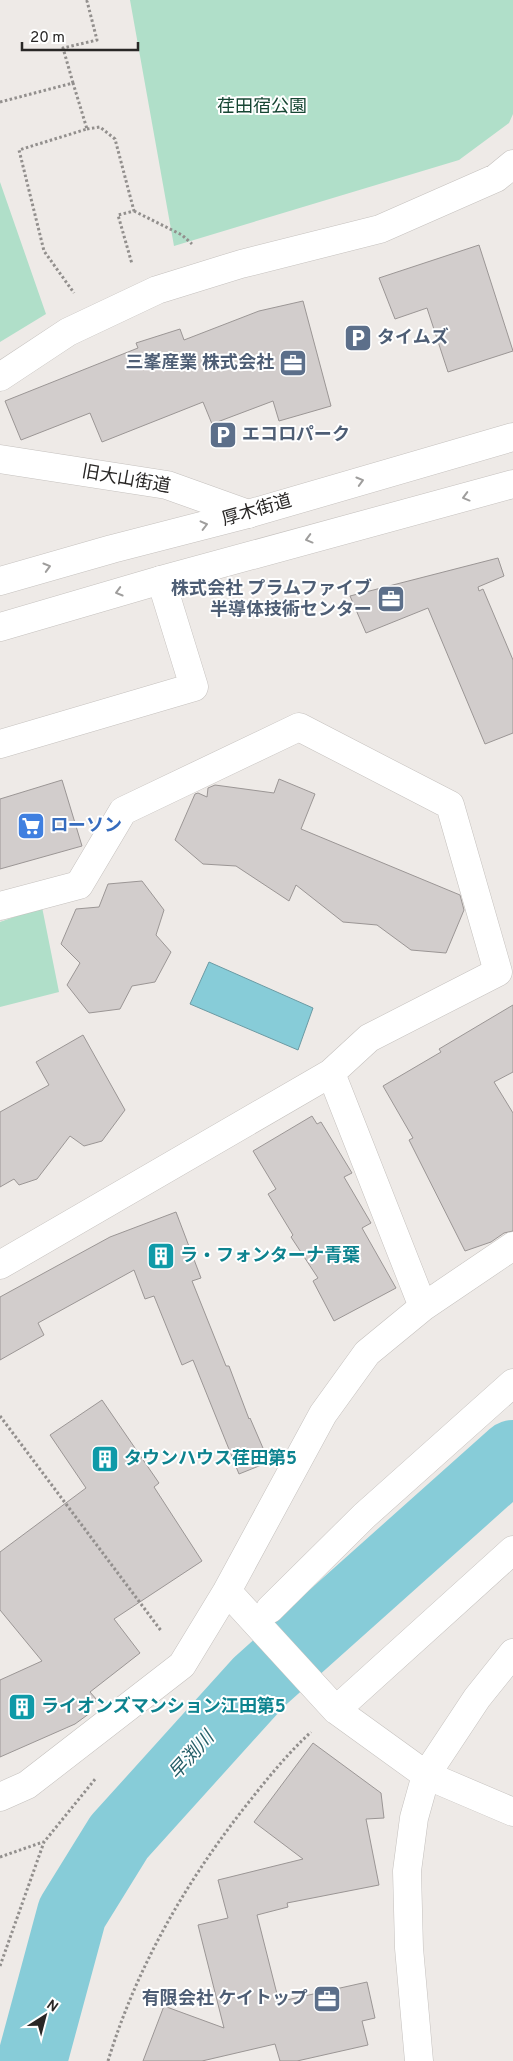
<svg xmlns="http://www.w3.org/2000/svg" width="513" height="2061" viewBox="0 0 513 2061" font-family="Overpass,'Noto Sans JP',sans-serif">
	<rect width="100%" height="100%" fill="#eeeae7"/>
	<!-- green -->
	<path fill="#b0dfc9" d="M130,0h383v114l-4,9 -50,37 -285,86z
		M0,182l46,132 -46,28z
		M42,907l17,85 -59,15v-85z"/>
	<!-- water -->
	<path fill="#87ccd8" stroke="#6b9aa3" d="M209,962l104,46 -15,42 -108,-46z"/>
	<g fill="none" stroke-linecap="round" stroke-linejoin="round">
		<!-- river -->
		<path stroke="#87ccd8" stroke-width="70" d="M32,2061l40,-148 47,-76 140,-155 254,-227"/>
	</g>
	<!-- building -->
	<path fill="#d2cdcc" stroke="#9b9695" d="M479,245l34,106 -65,21 -21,-64 -32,11 -16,-41z
		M303,301l28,105 -52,15 -6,-20 -61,23 -9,-22 -101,40 -12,-29 -69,27 -16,-39 133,-53 -2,-5 44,-14 4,11 75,-29z
		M498,558l6,18 -26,11 1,4 4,-2 30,71v73l-28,11 -57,-136 -62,25 -16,-37z
		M279,779l36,15 -14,35 159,66 4,15 -18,43 -35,-3 -34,-25 -34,-3 -47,-37 -7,16 -53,-35 -33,-2 -28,-24 20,-46 3,-1 9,4 1,-9 7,-3 59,8z
		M62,780l20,66 -82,23v-70z
		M142,881l22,29 -8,25 15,17 -16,30 -23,4 -12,23 -31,4 -22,-28 13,-22 -19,-19 15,-35 23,-2 9,-23z
		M513,1005v67l-19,10 19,31v118l-9,2 -13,9 -26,9 -56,-111 4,-2 -30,-52 58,-34 -2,-3z
		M83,1035l42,75 -23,31 -18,5 -14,-10 -33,43 -18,6 -5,-6 -14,8v-75l49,-27 -13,-23z
		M312,1116l5,8 4,-2 31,51 -8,4 27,46 -9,5 34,60 -62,33 -21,-40 5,-3 -27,-41 2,-2 -25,-41 8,-5 -23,-38z
		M176,1212l25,66 -9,3 34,85h3l20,53 1,-1 19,44 -30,12 -46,-114 -11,5 -28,-69 -9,3 -11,-29 -96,53 6,12 -44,25v-63l110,-60z
		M102,1400l57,83 -5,4 48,74 -88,58 26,34 -50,39 7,8 -10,8 3,5 -15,11 -75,33v-77l42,-19 -42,-51v-58l86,-64 -36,-53z
		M313,1743l68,50 3,25 -18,1 13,66 -92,18 1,4 -31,8 21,83h3l1,3 85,-19 8,36 -13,3 6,24 -71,16h-17l-5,-17 -73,17h-59l21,-55 60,22 -26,-103 30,-7 -10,-38 85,-21 -49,-37z"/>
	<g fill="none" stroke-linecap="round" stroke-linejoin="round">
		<!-- minor casing -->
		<g stroke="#c5c1be" stroke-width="29">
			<path id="minor" d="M0,377l68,-45 89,-42 84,-26 139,-35 116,-51 17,-14
				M0,459l167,26 81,29
				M0,744l194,-57 -33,-107
				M0,906l79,-21 44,-74 176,-84 151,78 48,167 -129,66 -38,35 -331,192
				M423,1307l90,-61
				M227,1591l109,119 90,65 87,37
				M270,1609l94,-93 149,-133
				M336,1710l177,-160
				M0,1797l27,-12 155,-120 45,-74 96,-177 44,-61 56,-46 -92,-234
				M419,2061l-10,-113 -2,-77 7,-53 12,-43 51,-77 36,-45"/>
		</g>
		<!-- highway casing -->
		<g stroke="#c5c1be" stroke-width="29">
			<path id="highway" d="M0,581l112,-32 136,-35 265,-77
				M0,627l161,-47 352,-96"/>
		</g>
		<!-- path -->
		<path stroke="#928f8d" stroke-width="3" stroke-dasharray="2.5 2.5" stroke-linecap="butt" d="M73,83l-10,-35 34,-8 -10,-39 2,-1
			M0,102l73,-19 14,46 -68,21 25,101 30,42
			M87,129l13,-2 15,12 19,72 -16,4 14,49
			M134,211l48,24 10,9
			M0,1416l162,216
			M0,1857l43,-15
			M0,1966l44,-124 52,-64
			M108,2061c28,-92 75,-174 133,-249 22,-28 44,-56 70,-80"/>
		<!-- minor -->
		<use href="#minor" stroke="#fff" stroke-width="28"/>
		<!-- highway -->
		<use href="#highway" stroke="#fff" stroke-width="28"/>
	</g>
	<!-- one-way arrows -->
	<defs><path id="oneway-chevron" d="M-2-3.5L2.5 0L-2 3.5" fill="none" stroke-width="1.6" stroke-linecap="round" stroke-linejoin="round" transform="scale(1.25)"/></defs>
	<g stroke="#9f9e9d">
		<use href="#oneway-chevron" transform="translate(360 481) rotate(-16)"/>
		<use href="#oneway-chevron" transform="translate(466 497) rotate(165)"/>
		<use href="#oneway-chevron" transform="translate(204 525) rotate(-14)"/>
		<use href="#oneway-chevron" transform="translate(309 539) rotate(165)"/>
		<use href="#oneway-chevron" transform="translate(47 567) rotate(-16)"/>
		<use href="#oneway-chevron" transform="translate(119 592) rotate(164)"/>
	</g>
	<!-- icons -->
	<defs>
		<g id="parking-square" transform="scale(1.4375)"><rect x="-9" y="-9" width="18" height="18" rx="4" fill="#5c6f8a" stroke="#fff"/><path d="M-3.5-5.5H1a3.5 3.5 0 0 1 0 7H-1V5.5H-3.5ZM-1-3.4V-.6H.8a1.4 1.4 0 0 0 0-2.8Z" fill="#fff"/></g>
		<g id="office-square" transform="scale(1.4375)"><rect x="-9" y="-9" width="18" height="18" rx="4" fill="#5c6f8a" stroke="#fff"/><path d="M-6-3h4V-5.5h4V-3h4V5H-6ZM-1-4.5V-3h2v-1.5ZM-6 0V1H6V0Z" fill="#fff"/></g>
		<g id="supermarket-square" transform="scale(1.4375)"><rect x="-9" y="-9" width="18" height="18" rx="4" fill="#3f7fe0" stroke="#fff"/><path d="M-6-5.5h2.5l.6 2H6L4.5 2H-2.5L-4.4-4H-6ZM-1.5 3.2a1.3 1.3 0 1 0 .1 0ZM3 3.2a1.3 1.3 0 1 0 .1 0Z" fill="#fff"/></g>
		<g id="building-square" transform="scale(1.4375)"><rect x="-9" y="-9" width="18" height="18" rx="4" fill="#0f9aa8" stroke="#fff"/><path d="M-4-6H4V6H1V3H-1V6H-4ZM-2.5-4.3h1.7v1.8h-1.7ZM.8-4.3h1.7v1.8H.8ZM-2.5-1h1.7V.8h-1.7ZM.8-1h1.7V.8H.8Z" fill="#fff"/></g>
	</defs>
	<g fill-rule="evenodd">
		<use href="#parking-square" x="358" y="338"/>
		<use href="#office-square" x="293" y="363"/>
		<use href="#parking-square" x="223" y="435"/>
		<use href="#office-square" x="391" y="599"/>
		<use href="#supermarket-square" x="31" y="826"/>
		<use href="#building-square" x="161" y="1256"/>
		<use href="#building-square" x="105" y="1459"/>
		<use href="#building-square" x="22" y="1707"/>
		<use href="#office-square" x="327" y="1999"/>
	</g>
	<g text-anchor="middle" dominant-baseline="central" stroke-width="4" stroke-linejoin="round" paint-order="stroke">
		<!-- park labels -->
		<g font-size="18" fill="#164633" stroke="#fff">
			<text x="262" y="107">荏田宿公園</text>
		</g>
		<!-- service labels -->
		<g font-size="18" font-weight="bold" fill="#4e5e75" stroke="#fff" text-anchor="end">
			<text x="377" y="338" text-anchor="start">タイムズ</text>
			<text x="274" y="363">三峯産業 株式会社</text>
			<text x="242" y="435" text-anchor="start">エコロパーク</text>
			<text x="372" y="589">株式会社 プラムファイブ<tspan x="372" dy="21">半導体技術センター</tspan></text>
			<text x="308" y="1999">有限会社 ケイトップ</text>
		</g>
		<!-- street labels -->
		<g font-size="18" fill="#292726" stroke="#fff">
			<text transform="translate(126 480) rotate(10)">旧大山街道</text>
			<text transform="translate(257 511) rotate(-16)">厚木街道</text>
		</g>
		<!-- shop labels -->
		<g font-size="18" font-weight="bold" fill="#366cbe" stroke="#fff" text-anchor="start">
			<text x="50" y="826">ローソン</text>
		</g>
		<!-- culture labels -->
		<g font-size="18" font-weight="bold" fill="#0d838f" stroke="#fff" text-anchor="start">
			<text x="180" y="1256">ラ・フォンターナ青葉</text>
			<text x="124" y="1459">タウンハウス荏田第5</text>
			<text x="41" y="1707">ライオンズマンション江田第5</text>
		</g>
		<!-- water labels -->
		<g font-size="19" font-style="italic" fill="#265f68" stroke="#fff">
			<text transform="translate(192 1756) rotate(-48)">早渕川</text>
		</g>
	</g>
	<!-- north arrow -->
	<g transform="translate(45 2016) rotate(36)" stroke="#ffffff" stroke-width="4" paint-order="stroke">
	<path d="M0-4L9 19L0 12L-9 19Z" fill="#292726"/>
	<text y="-8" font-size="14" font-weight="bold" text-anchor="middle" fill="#292726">N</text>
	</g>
	<!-- scale -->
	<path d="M22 42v8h116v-8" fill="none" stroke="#292726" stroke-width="2.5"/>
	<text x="30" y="42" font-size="15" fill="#292726" stroke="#ffffff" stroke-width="4" paint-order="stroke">20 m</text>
</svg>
